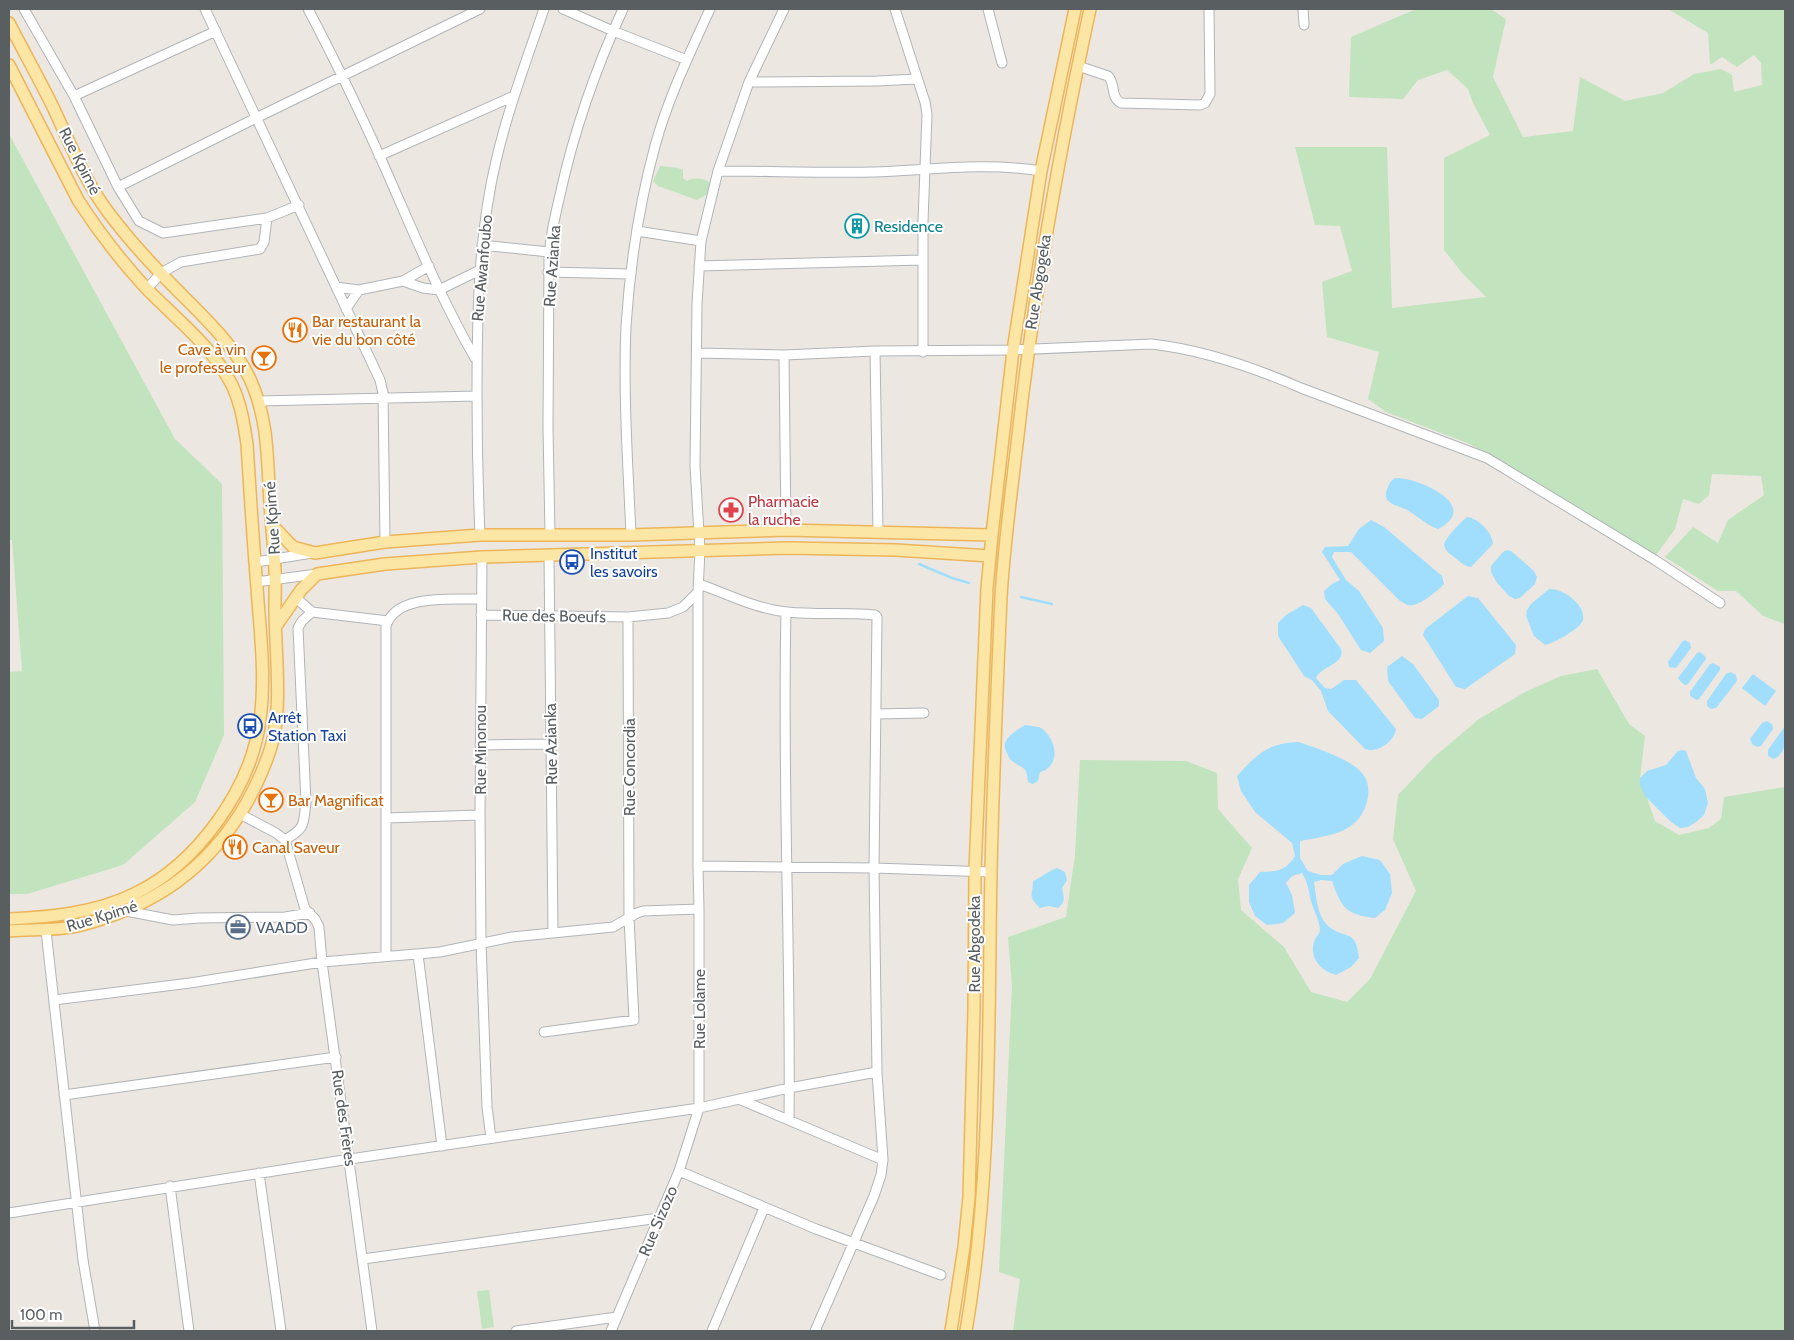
<svg xmlns="http://www.w3.org/2000/svg" width="1794" height="1340" viewBox="0 0 1794 1340" font-family="Cabin,sans-serif">
	<rect width="100%" height="100%" fill="#ece8e1"/>
	<!-- green -->
	<path fill="#c1e3bd" d="M1416,9h75l15,10 -13,58 30,60 50,-6 7,-54 45,24 38,-8 31,-19 27,-5 11,6 2,17 28,-7 -1,-22 -7,-8 -17,12 -15,-10 -12,8 -2,-32 -40,-24h117v615l-22,-8 -27,-25h-18l-53,-34 28,-30 25,16 10,-23 36,-25 -3,-19 -49,-2 -3,21 -10,9 -16,-5 -8,30 -19,26 -44,-25 -142,-86 -84,-32 -18,-13 11,-47 -52,-15 -5,-55 30,-11 -12,-45 -25,-1 -20,-78h92l5,161 94,-11 -23,-23 -19,-24v-92l46,-23 -17,-32 -5,-14 -21,-19 -29,10 -15,19 -54,-2 2,-60z
		M9,134l166,305 47,45 2,251 -29,67 -72,63 -96,29h-18v-222l13,-1 -10,-131h-3z
		M660,166l18,2 5,2v8l4,3c8,-4 18,-3 24,3v8l-14,8 -39,-14 -5,-5z
		M1597,669l32,55 16,12 -5,42 15,43 24,14 30,-7 12,-9 3,-22 61,-10v544h-772l7,-52 -21,-7 13,-286 -4,-49 58,-20 9,-62 5,-95 106,1 31,12 1,36 34,39 -14,31 3,31 43,37 27,45 36,10 23,-23 46,-88 -23,-52 5,-44 36,-38 45,-38 46,-27 36,-16z
		M489,1290l5,37 -12,2 -5,-38z"/>
	<!-- water -->
	<path fill="#a1ddfc" d="M1395,478c23,-1 88,28 43,51 -12,-4 -20,-13 -31,-19 -11,-6 -27,-6 -19,-23 2,-5 3,-6 7,-9z
		M1467,517c11,1 26,16 26,27l-22,23c-7,-1 -11,-5 -17,-10 -4,-3 -9,-6 -10,-12 0,-6 18,-24 23,-28z
		M1371,520l13,7 58,49 2,8c-6,7 -27,24 -36,21 -1,0 -7,-4 -8,-4l-49,-49h-17l-2,5 14,23 13,11 24,37 1,13 -14,12 -9,-3 -23,-36 -13,-15 -1,-8 8,-7 8,-4 -18,-28 3,-5 23,-1 11,-17z
		M1507,550l4,1 23,20 3,6 -2,7 -15,14 -5,1 -6,-3 -12,-13 -6,-11v-6l12,-14z
		M1549,589c13,-1 37,15 34,31 -3,9 -29,23 -38,25l-11,-9 -8,-20 1,-6 4,-6z
		M1468,596l10,2 38,47 -1,9 -50,35 -9,-2 -33,-52 2,-6z
		M1303,605l8,3 30,41c4,16 -19,16 -25,29l9,10 6,1 13,-9h12l40,49c-1,12 -19,25 -31,20l-37,-38 -7,-20 -9,-11 -8,-4 -26,-40v-13l8,-8z
		M1685,640l5,3 1,5 -15,20 -7,-1 -1,-5 14,-20z
		M1700,652l5,4 1,3 -18,25 -3,1 -5,-4 -2,-3 19,-25z
		M1402,656l11,8 26,36v6l-17,13 -7,-1 -27,-37 -1,-14z
		M1713,663l7,4v3l-21,29 -2,1 -7,-4v-4l20,-28z
		M1731,672l5,3 1,6 -21,27 -5,1 -4,-3v-5l19,-27z
		M1753,674l23,17 -11,15 -23,-18z
		M1767,721l5,3 1,5 -12,17 -4,1 -5,-3 -2,-5 12,-16z
		M1025,725c5,1 12,1 16,3 11,7 19,27 9,38 -2,3 -6,5 -10,6l-2,9 -5,3 -5,-2c-1,-16 -5,-13 -16,-21 -2,-1 -3,-4 -4,-6 -10,-15 6,-23 17,-30z
		M1785,726c0,13 2,27 -11,33l-6,-3v-6z
		M1299,742c19,7 49,16 62,30 7,7 8,16 7,25 -7,37 -38,38 -68,44v17l8,13 13,4h11l11,-11 19,-8 18,4 10,14 2,19 -7,17 -10,8c-29,-3 -34,-11 -43,-37l-11,-1 -7,2c2,13 3,32 12,42 17,17 30,2 33,34l-8,9 -15,8c-21,-6 -31,-26 -16,-43 0,-11 -5,-18 -8,-28 -4,-12 -3,-20 -10,-31l-10,3 -6,7 6,12 3,18 -12,10 -16,2 -12,-9 -6,-14v-17l11,-13c17,-1 25,0 35,-16l-3,-13 -37,-31 -14,-21 -4,-15c20,-22 31,-33 62,-34z
		M1683,750l3,1 10,27 9,11 3,14 -4,12 -8,7 -8,5 -8,1 -9,-6 -26,-26 -5,-11v-7l7,-7 19,-6 12,-14z
		M1057,868l8,4 2,8 -5,8c2,9 4,14 -4,20l-9,-2 -9,2c-13,-13 -7,-11 -7,-27 9,-4 15,-10 24,-13z"/>
	<g fill="none" stroke-linecap="round" stroke-linejoin="round">
		<!-- stream -->
		<path stroke="#a1ddfc" stroke-width="2.5" d="M919,564l33,14 17,5
			M1021,597l31,7"/>
		<!-- minor casing -->
		<g stroke="#b1b4b8" stroke-width="11">
			<path id="minor" d="M24,9l50,87 44,91 21,34 24,12 104,-15 32,-13
				M205,9l175,371 3,13 2,149
				M308,9c26,49 50,99 73,150 30,67 57,135 94,199
				M563,9l50,22 74,29
				M895,9l30,93 2,12 -4,107v131
				M988,9l14,54
				M1303,9l1,16
				M1078,66l30,10c8,8 2,21 13,27l79,2 5,-2 5,-9 -1,-85
				M749,82l128,-1 40,-2
				M74,96l142,-65
				M379,156l135,-60
				M718,171c52,0 104,2 156,1 55,-2 112,-10 167,-1
				M118,187l138,-69 224,-109
				M637,231l64,10
				M482,245l67,7
				M699,266l223,-6
				M548,272l83,2
				M403,281l26,-15
				M336,287l23,3 44,-9 20,7 16,2 41,-20
				M147,289l14,-16 20,-11 79,-13 4,-7 3,-24
				M346,309l13,-19
				M875,351l3,180
				M697,353l87,2 91,-4 138,-1 139,-6c51,6 101,23 149,44l186,70 168,102 65,43
				M784,355l2,175
				M259,401l218,-5
				M480,535c-2,-47 -3,-93 -3,-140 0,-78 1,-158 19,-234 12,-52 31,-102 48,-152
				M550,535l-2,-108 1,-168c1,-22 6,-43 11,-64 14,-64 36,-127 63,-186
				M631,535c-3,-70 -8,-140 -5,-209 4,-61 13,-121 29,-180 13,-48 35,-93 55,-137
				M549,555l4,377
				M482,557l-2,258 1,128 6,164 4,31
				M256,562l56,-9
				M256,582l61,-8
				M699,584c29,10 57,25 88,28 29,3 59,0 88,3l2,2 -3,251 3,204 6,88 -2,15 -7,21 -59,135
				M296,598l16,14
				M786,612c-4,170 5,339 3,508
				M481,615l147,2 40,-4 15,-6 15,-15
				M876,714l48,-1
				M480,745l71,-1
				M240,814l36,19 9,7 20,69 10,10 4,8 3,35 50,369
				M386,818l94,-3
				M285,840c21,-13 18,-14 21,-38l-8,-174 4,-7 10,-9 76,9
				M698,866v-274l2,-42 -5,-84 2,-162 4,-63 17,-70 31,-89 35,-73
				M126,911l47,9 26,-2 86,-1 25,-4
				M46,931l37,329 12,71
				M418,954l24,192
				M386,956v-330c10,-33 67,-26 95,-27
				M54,1000l136,-17 132,-21 118,-10 72,-15 101,-10 24,-14 6,-2 56,-2 -1,-43 176,2 117,4
				M544,1032l90,-12 -5,-103 -1,-300
				M64,1095l272,-38
				M741,1100l142,60
				M679,1171l137,58 125,46
				M259,1173l22,158
				M170,1186l19,145
				M9,1213l341,-54 349,-51 90,-20 88,-16
				M363,1259l296,-41
				M516,1331l101,-14
				M611,1331l68,-160 20,-63v-199
				M712,1331l52,-123"/>
		</g>
		<!-- major casing -->
		<g stroke="#ecb559" stroke-width="14">
			<path id="major" d="M9,23c14,27 29,54 43,82 17,36 32,75 56,107 21,28 45,54 69,78 27,27 57,55 73,89 19,42 17,80 20,125 1,17 3,34 4,52 2,17 1,34 1,52 0,43 7,90 -2,132 -6,23 -16,44 -27,64 -39,67 -94,103 -168,122 -23,5 -46,3 -69,5
				M9,65l69,135c20,31 43,61 68,88 30,31 66,58 86,97 9,19 12,39 15,59 3,48 6,96 10,144 3,43 9,88 3,132 -9,69 -63,144 -126,174 -39,19 -83,23 -125,25
				M273,526l20,21 22,6 70,-11 95,-7h151l155,-5 206,5
				M276,626l25,-36 16,-16 68,-10 97,-7 306,-9 108,2 94,6
				M951,1331l13,-84 5,-50 5,-187 1,-139 12,-283 5,-53 21,-185 28,-179 34,-162
				M966,1331c26,-152 22,-306 25,-460 2,-91 6,-183 10,-274 3,-51 10,-102 16,-153 16,-147 42,-291 73,-435"/>
		</g>
		<!-- minor -->
		<use href="#minor" stroke="#fff" stroke-width="9"/>
		<!-- major -->
		<use href="#major" stroke="#fce6a5" stroke-width="11"/>
	</g>
	<!-- icons -->
	<defs>
		<g id="building-ring" transform="scale(1.25)"><circle r="9.5" fill="#fff" stroke="#0f9aa8" stroke-width="1.5"/><path d="M-4-6H4V6H1V3H-1V6H-4ZM-2.5-4.3h1.7v1.8h-1.7ZM.8-4.3h1.7v1.8H.8ZM-2.5-1h1.7V.8h-1.7ZM.8-1h1.7V.8H.8Z" fill="#0f9aa8"/></g>
		<g id="restaurant-ring" transform="scale(1.25)"><circle r="9.5" fill="#fff" stroke="#e8710a" stroke-width="1.5"/><path d="M-5-6h1v4h1v-4h1v4h1v-4h1v5L-1.5 .5V6h-2V.5L-5-1ZM5-6V6H3V1.5H1.5Q1.5-4 5-6Z" fill="#e8710a"/></g>
		<g id="bar-ring" transform="scale(1.25)"><circle r="9.5" fill="#fff" stroke="#e8710a" stroke-width="1.5"/><path d="M-6-5H6L.8 .8V4.5H3.5V6h-7V4.5H-.8V.8Z" fill="#e8710a"/></g>
		<g id="pharmacy-ring" transform="scale(1.25)"><circle r="9.5" fill="#fff" stroke="#e0444e" stroke-width="1.5"/><path d="M-2-6h4v4h4v4h-4v4h-4v-4h-4v-4h4Z" fill="#e0444e"/></g>
		<g id="bus-ring" transform="scale(1.25)"><circle r="9.5" fill="#fff" stroke="#1a4fb4" stroke-width="1.5"/><path d="M-5-6H5V4H4V6H2V4H-2V6H-4V4H-5ZM-3.5-4V0h7V-4ZM-3.5 1.2v1.5H-2V1.2ZM2 1.2v1.5H3.5V1.2Z" fill="#1a4fb4"/></g>
		<g id="office-ring" transform="scale(1.25)"><circle r="9.5" fill="#fff" stroke="#5c6f8a" stroke-width="1.5"/><path d="M-6-3h4V-5.5h4V-3h4V5H-6ZM-1-4.5V-3h2v-1.5ZM-6 0V1H6V0Z" fill="#5c6f8a"/></g>
	</defs>
	<g fill-rule="evenodd">
		<use href="#building-ring" x="857" y="226"/>
		<use href="#restaurant-ring" x="295" y="330"/>
		<use href="#bar-ring" x="264" y="358"/>
		<use href="#pharmacy-ring" x="731" y="510"/>
		<use href="#bus-ring" x="572" y="562"/>
		<use href="#bus-ring" x="250" y="726"/>
		<use href="#bar-ring" x="271" y="800"/>
		<use href="#restaurant-ring" x="235" y="847"/>
		<use href="#office-ring" x="238" y="927"/>
	</g>
	<g text-anchor="middle" dominant-baseline="central" stroke-width="4" stroke-linejoin="round" paint-order="stroke">
		<!-- street labels -->
		<g font-size="16" fill="#595e61" stroke="#fff">
			<text transform="translate(80 161) rotate(63)">Rue Kpimé</text>
			<text transform="translate(552 266) rotate(-86)">Rue Azianka</text>
			<text transform="translate(482 268) rotate(-85)">Rue Awanfoubo</text>
			<text transform="translate(1038 282) rotate(-81)">Rue Abgogeka</text>
			<text transform="translate(272 518) rotate(-94)">Rue Kpimé</text>
			<text transform="translate(554 616) rotate(1)">Rue des Boeufs</text>
			<text transform="translate(551 744) rotate(-91)">Rue Azianka</text>
			<text transform="translate(480 750) rotate(-90)">Rue Minonou</text>
			<text transform="translate(629 767) rotate(-90)">Rue Concordia</text>
			<text transform="translate(102 916) rotate(-17)">Rue Kpimé</text>
			<text transform="translate(974 944) rotate(-90)">Rue Abgodeka</text>
			<text transform="translate(699 1009) rotate(-90)">Rue Lolame</text>
			<text transform="translate(344 1118) rotate(82)">Rue des Frères</text>
			<text transform="translate(658 1221) rotate(-67)">Rue Sizozo</text>
		</g>
		<!-- culture labels -->
		<g font-size="16" fill="#0d838f" stroke="#fff" text-anchor="start">
			<text x="874" y="226">Residence</text>
		</g>
		<!-- food labels -->
		<g font-size="16" fill="#c56008" stroke="#fff" text-anchor="start">
			<text x="312" y="321">Bar restaurant la<tspan x="312" dy="18">vie du bon côté</tspan></text>
			<text x="246" y="349" text-anchor="end">Cave à vin<tspan x="246" dy="18">le professeur</tspan></text>
			<text x="288" y="800">Bar Magnificat</text>
			<text x="252" y="847">Canal Saveur</text>
		</g>
		<!-- health labels -->
		<g font-size="16" fill="#be3a42" stroke="#fff" text-anchor="start">
			<text x="748" y="501">Pharmacie<tspan x="748" dy="18">la ruche</tspan></text>
		</g>
		<!-- transit labels -->
		<g font-size="16" fill="#164399" stroke="#fff" text-anchor="start">
			<text x="590" y="553">Institut<tspan x="590" dy="18">les savoirs</tspan></text>
			<text x="268" y="717">Arrêt<tspan x="268" dy="18">Station Taxi</tspan></text>
		</g>
		<!-- service labels -->
		<g font-size="16" fill="#4e5e75" stroke="#fff" text-anchor="start">
			<text x="256" y="927">VAADD</text>
		</g>
	</g>
	<!-- border -->
	<rect width="1794" height="1340" fill="none" stroke="#595e61" stroke-width="20"/>
	<!-- scale -->
	<path d="M12 1320v8h122v-8" fill="none" stroke="#595e61" stroke-width="2.5"/>
	<text x="20" y="1320" font-size="15" fill="#595e61" stroke="#ffffff" stroke-width="4" paint-order="stroke">100 m</text>
</svg>
